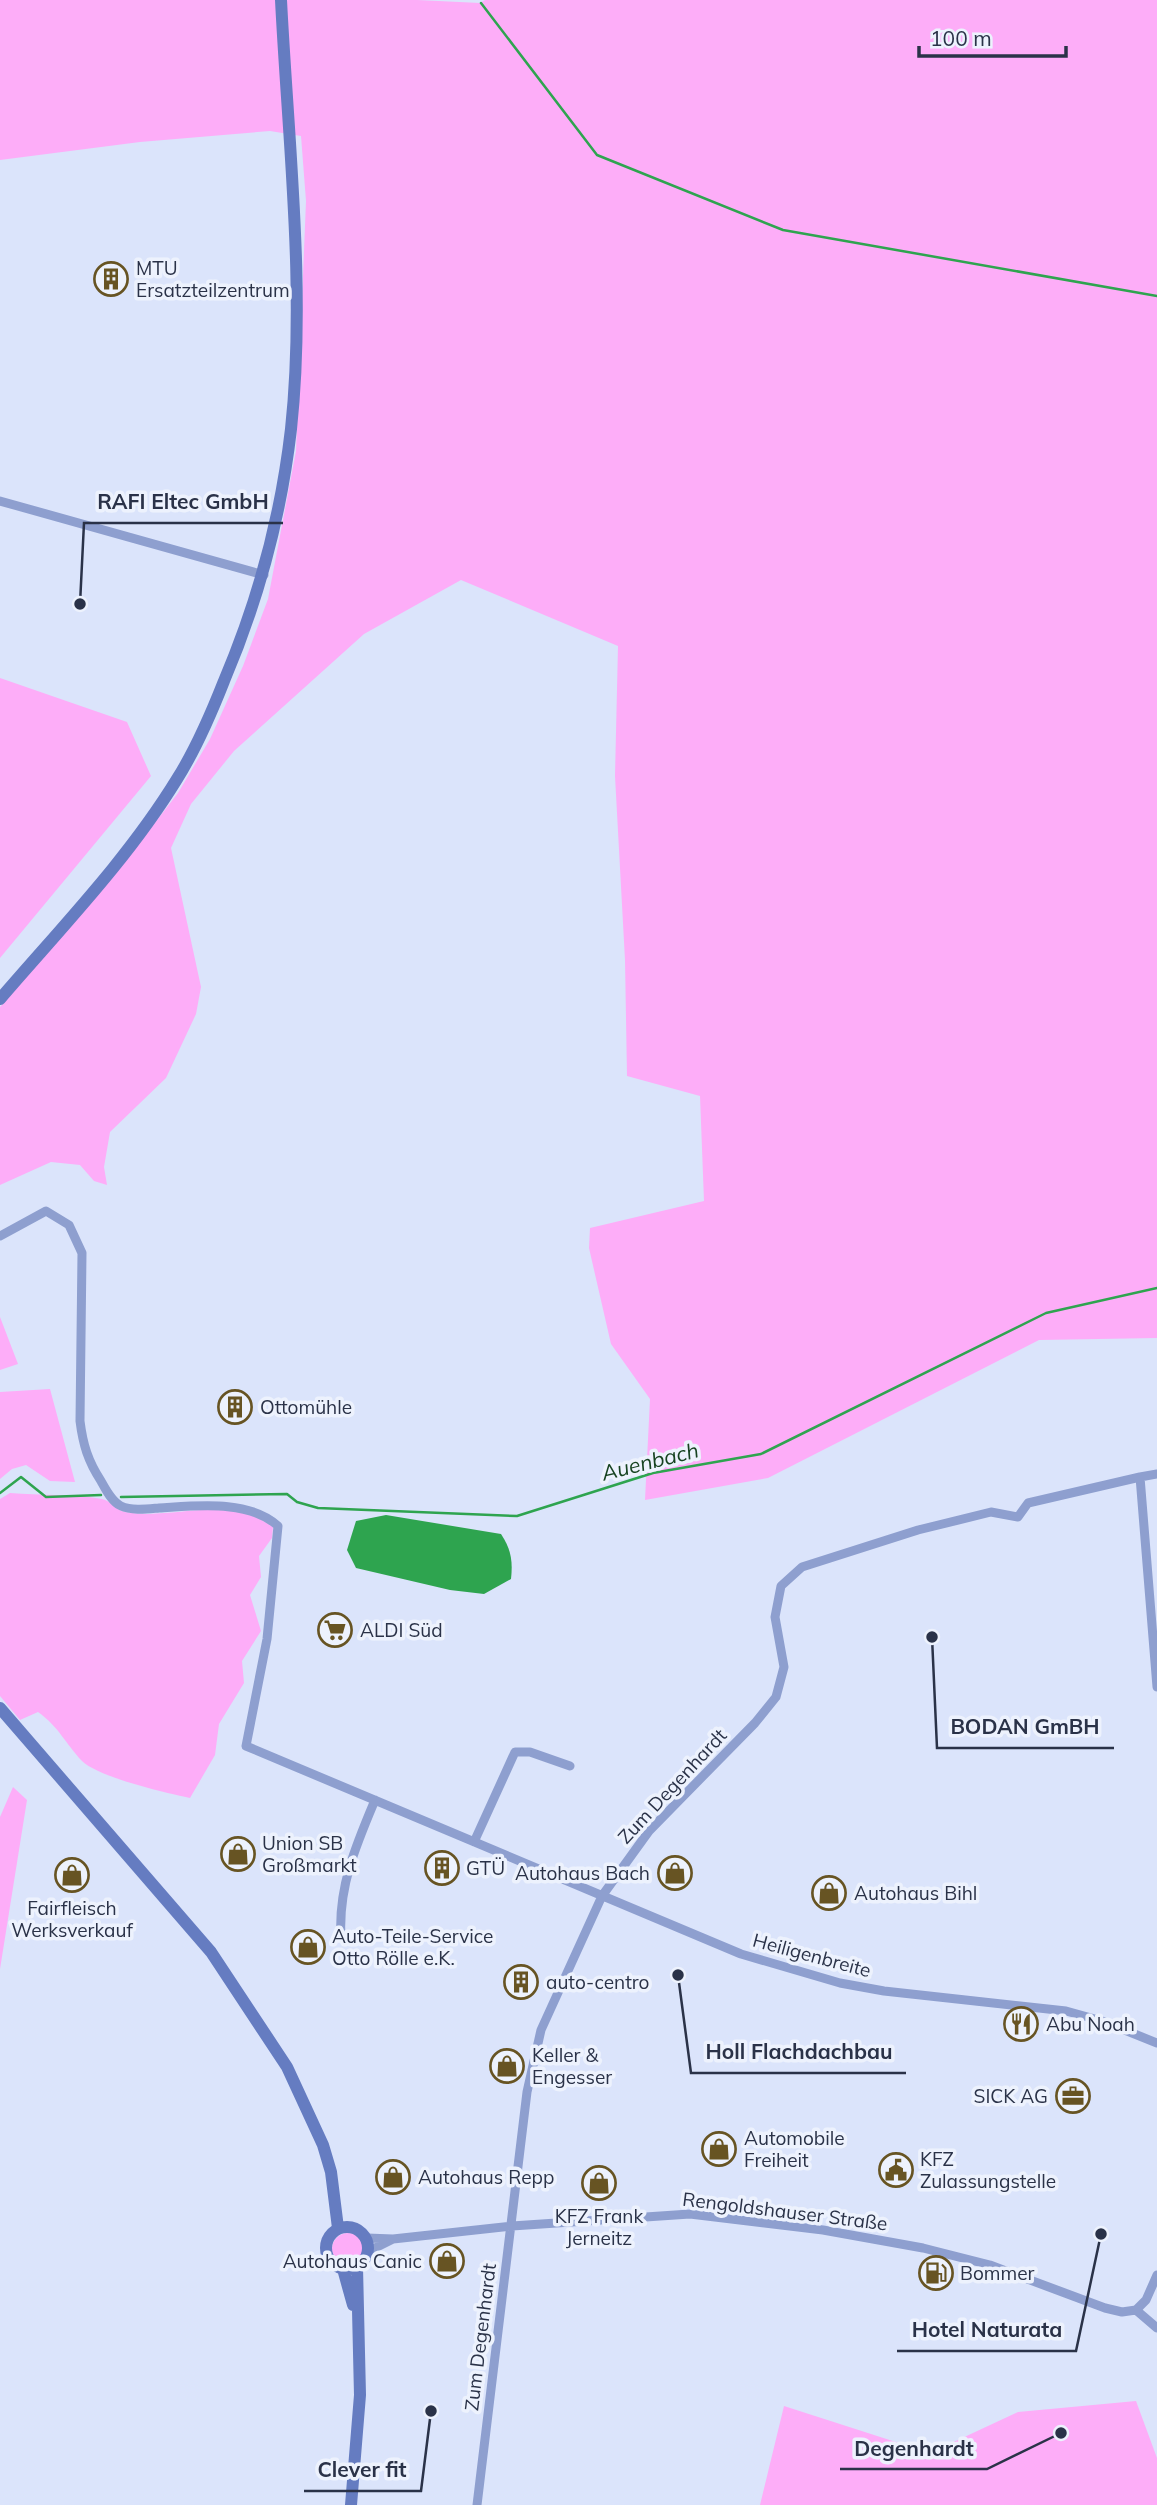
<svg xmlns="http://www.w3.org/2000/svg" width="1157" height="2505" viewBox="0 0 1157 2505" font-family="Mulish,sans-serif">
	<rect width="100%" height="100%" fill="#dbe4fb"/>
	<!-- green -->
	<path fill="#fdadf8" d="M0,0h417l63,3 5,-3h672v1338l-118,2 -271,138 -123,22 5,-101 -39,-55 -22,-96 1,-20 114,-27 -4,-105 -73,-20 -2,-116 -10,-184 3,-130 -157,-66 -97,54 -130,117 -43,53 -20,44 30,139 -5,27 -30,64 -56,54 -6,35 3,18 -13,-4 -14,-16 -29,-3 -51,23v-178l122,-142 56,-72 32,-54 33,-73 25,-67 28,-148 10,-250 -5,-65 -31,-5 -130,11 -140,18z
		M0,678l127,44 24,54 -151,182z
		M0,1317l18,47 -18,6z
		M50,1389l25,93 -25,-1 -24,-16 -14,4 -12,10v-87z
		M10,1493c30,3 63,0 92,6 9,2 14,11 23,13 49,9 101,-19 148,15l-1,11 -13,18 2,21 -11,18 11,36 -19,30 2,22 -25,41 -4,31 -25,43c-24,-5 -92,-21 -108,-37 -17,-18 -23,-34 -44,-49l-18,8 -20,-24v-197z
		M13,1787l14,13 -27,169v-152z
		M332 2249a16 16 0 1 1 32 0a16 16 0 1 1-32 0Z
		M1136,2401l21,57v47h-397l24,-99 146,47 88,-41z"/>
	<!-- water -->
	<path fill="#2ea44f" d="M386,1515l115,19c10,15 12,27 10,45l-27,15 -34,-4 -94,-22 -9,-18 9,-29z"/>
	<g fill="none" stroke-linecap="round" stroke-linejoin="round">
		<!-- stream -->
		<path stroke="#2ea44f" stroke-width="2.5" d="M481,3l116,152 186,75 374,66
			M0,1493l21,-16 25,20 55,-2
			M121,1497l166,-3 10,8 21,6 199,8 136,-43 108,-19 285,-141 111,-25"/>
		<!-- minor -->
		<path stroke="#8e9fcf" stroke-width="9" d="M0,501l264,74
			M0,1236l46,-25 23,14 13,28 -2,168c3,24 8,40 21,60 5,9 11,21 20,25 11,5 26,3 38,2 36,-2 90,-9 119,18l-11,113 -21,107 495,208 99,29 44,8 182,20 36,10 55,22
			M1140,1477l17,-3
			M474,1842l41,-90h15l40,14
			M341,1937c-3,-50 15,-92 34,-137
			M367,2238l26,1 119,-13 178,-12 133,16 100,18 67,17 115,43 17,4 14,-2
			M369,2251l24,-12
			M1136,2310l10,-10 11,-25
			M1136,2310l21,18
			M477,2505l50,-413 14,-62 61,-134 47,-65 106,-108 21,-26 8,-30 -9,-50 6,-31 21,-19 116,-37 73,-18 27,5 10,-14 112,-26 17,210"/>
		<!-- secondary -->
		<path stroke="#657cc1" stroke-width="12" d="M0,999c61,-71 128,-140 177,-220 19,-30 34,-65 47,-98 34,-80 57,-165 67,-252 15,-139 -3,-289 -10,-429
			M0,1708l211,244 76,115 36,78 8,27 7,56
			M326 2248a21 21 0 1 1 42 0a21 21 0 1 1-42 0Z
			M343,2269l10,36
			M351,2505l9,-110 -3,-128"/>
	</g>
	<!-- icons -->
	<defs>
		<g id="building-ring" transform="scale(1.75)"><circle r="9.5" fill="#edf2fd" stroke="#675423" stroke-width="1.5"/><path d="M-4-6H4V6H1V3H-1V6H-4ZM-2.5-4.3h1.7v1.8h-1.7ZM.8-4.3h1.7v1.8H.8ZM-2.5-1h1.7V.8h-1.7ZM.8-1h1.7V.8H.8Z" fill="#675423"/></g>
		<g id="supermarket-ring" transform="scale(1.75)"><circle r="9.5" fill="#edf2fd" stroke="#675423" stroke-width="1.5"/><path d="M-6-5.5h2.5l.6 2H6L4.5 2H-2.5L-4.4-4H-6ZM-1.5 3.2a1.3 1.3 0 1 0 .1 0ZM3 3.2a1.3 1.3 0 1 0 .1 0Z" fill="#675423"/></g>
		<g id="shop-ring" transform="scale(1.75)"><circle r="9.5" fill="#edf2fd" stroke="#675423" stroke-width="1.5"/><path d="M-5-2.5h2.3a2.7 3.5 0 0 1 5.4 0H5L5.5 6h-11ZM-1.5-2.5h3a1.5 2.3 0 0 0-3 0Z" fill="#675423"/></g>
		<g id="restaurant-ring" transform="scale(1.75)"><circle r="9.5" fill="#edf2fd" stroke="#675423" stroke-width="1.5"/><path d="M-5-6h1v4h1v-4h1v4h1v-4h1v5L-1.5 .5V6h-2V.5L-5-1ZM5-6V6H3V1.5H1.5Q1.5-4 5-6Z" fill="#675423"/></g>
		<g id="office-ring" transform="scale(1.75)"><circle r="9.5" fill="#edf2fd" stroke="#675423" stroke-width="1.5"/><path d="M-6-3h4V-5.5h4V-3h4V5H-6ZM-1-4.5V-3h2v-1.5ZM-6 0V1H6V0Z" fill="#675423"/></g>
		<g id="civic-ring" transform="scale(1.75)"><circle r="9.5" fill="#edf2fd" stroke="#675423" stroke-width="1.5"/><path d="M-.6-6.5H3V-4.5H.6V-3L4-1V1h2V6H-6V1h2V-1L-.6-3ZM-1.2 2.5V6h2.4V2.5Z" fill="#675423"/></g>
		<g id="fuel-ring" transform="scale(1.75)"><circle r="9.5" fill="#edf2fd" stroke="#675423" stroke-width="1.5"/><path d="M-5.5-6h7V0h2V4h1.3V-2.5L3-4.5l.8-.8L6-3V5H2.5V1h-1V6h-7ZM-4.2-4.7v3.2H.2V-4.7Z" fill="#675423"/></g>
	</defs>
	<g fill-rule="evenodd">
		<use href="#building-ring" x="111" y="279"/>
		<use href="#building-ring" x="235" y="1407"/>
		<use href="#supermarket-ring" x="335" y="1630"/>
		<use href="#shop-ring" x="238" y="1854"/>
		<use href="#building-ring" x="442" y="1868"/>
		<use href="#shop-ring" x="675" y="1873"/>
		<use href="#shop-ring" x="72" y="1875"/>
		<use href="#shop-ring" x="829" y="1893"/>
		<use href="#shop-ring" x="308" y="1947"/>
		<use href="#building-ring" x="521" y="1982"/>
		<use href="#restaurant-ring" x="1021" y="2024"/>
		<use href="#shop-ring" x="507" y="2066"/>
		<use href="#office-ring" x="1073" y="2096"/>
		<use href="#shop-ring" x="719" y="2149"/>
		<use href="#civic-ring" x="896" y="2170"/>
		<use href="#shop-ring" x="393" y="2177"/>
		<use href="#shop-ring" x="599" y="2183"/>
		<use href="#shop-ring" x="447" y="2261"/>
		<use href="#fuel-ring" x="936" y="2273"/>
	</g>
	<g text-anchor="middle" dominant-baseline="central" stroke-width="7" stroke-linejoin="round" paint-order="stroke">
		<!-- poi labels -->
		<g font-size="19" fill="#2a3248" stroke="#edf2fd" text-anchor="start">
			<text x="136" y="268">MTU<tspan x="136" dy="22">Ersatzteilzentrum</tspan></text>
			<text x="260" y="1407">Ottomühle</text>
			<text x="360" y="1630">ALDI Süd</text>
			<text x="262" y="1843">Union SB<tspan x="262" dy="22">Großmarkt</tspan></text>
			<text x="466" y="1868">GTÜ</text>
			<text x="650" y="1873" text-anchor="end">Autohaus Bach</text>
			<text x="854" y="1893">Autohaus Bihl</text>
			<text x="72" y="1908" text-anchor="middle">Fairfleisch<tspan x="72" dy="22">Werksverkauf</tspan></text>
			<text x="332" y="1936">Auto-Teile-Service<tspan x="332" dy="22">Otto Rölle e.K.</tspan></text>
			<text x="546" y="1982">auto-centro</text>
			<text x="1046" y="2024">Abu Noah</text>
			<text x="532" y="2055">Keller &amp;<tspan x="532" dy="22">Engesser</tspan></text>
			<text x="1048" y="2096" text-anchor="end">SICK AG</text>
			<text x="744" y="2138">Automobile<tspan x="744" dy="22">Freiheit</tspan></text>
			<text x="920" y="2159">KFZ<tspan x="920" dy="22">Zulassungstelle</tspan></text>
			<text x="418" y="2177">Autohaus Repp</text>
			<text x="599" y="2216" text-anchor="middle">KFZ Frank<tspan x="599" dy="22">Jerneitz</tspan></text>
			<text x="422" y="2261" text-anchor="end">Autohaus Canic</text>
			<text x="960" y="2273">Bommer</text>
		</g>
		<!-- street labels -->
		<g font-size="19" fill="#2a3248" stroke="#edf2fd">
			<text transform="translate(672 1786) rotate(-47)">Zum Degenhardt</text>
			<text transform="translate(812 1955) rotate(15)">Heiligenbreite</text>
			<text transform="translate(785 2211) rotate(7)">Rengoldshauser Straße</text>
			<text transform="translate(480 2337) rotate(-83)">Zum Degenhardt</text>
		</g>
		<!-- water labels -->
		<g font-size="21" font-style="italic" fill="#174321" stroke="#edf2fd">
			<text transform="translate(650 1461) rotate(-14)">Auenbach</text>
		</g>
	</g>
	<!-- callouts -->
	<path fill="none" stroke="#2a3248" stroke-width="2.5" d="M80 604L84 523H283M932 1637L937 1748H1114M678 1975L691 2073H906M1101 2234L1076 2351H897M1061 2433L987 2469H840M431 2411L421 2491H304"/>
	<g fill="#2a3248" stroke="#edf2fd" stroke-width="2.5">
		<circle cx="80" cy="604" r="7"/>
		<circle cx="932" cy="1637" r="7"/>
		<circle cx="678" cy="1975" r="7"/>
		<circle cx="1101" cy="2234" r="7"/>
		<circle cx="1061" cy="2433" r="7"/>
		<circle cx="431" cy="2411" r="7"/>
	</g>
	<g font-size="21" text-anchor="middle" font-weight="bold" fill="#2a3248" stroke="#edf2fd" stroke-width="7" stroke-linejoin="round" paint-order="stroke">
		<text x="183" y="509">RAFI Eltec GmbH</text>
		<text x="1025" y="1734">BODAN GmBH</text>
		<text x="799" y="2059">Holl Flachdachbau</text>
		<text x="987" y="2337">Hotel Naturata</text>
		<text x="914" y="2456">Degenhardt</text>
		<text x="362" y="2477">Clever fit</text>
	</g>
	<!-- scale -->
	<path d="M919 46v10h147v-10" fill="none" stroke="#2a3248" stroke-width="3.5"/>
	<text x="930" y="46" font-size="21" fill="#2a3248" stroke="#edf2fd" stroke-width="5" paint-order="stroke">100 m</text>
</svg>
